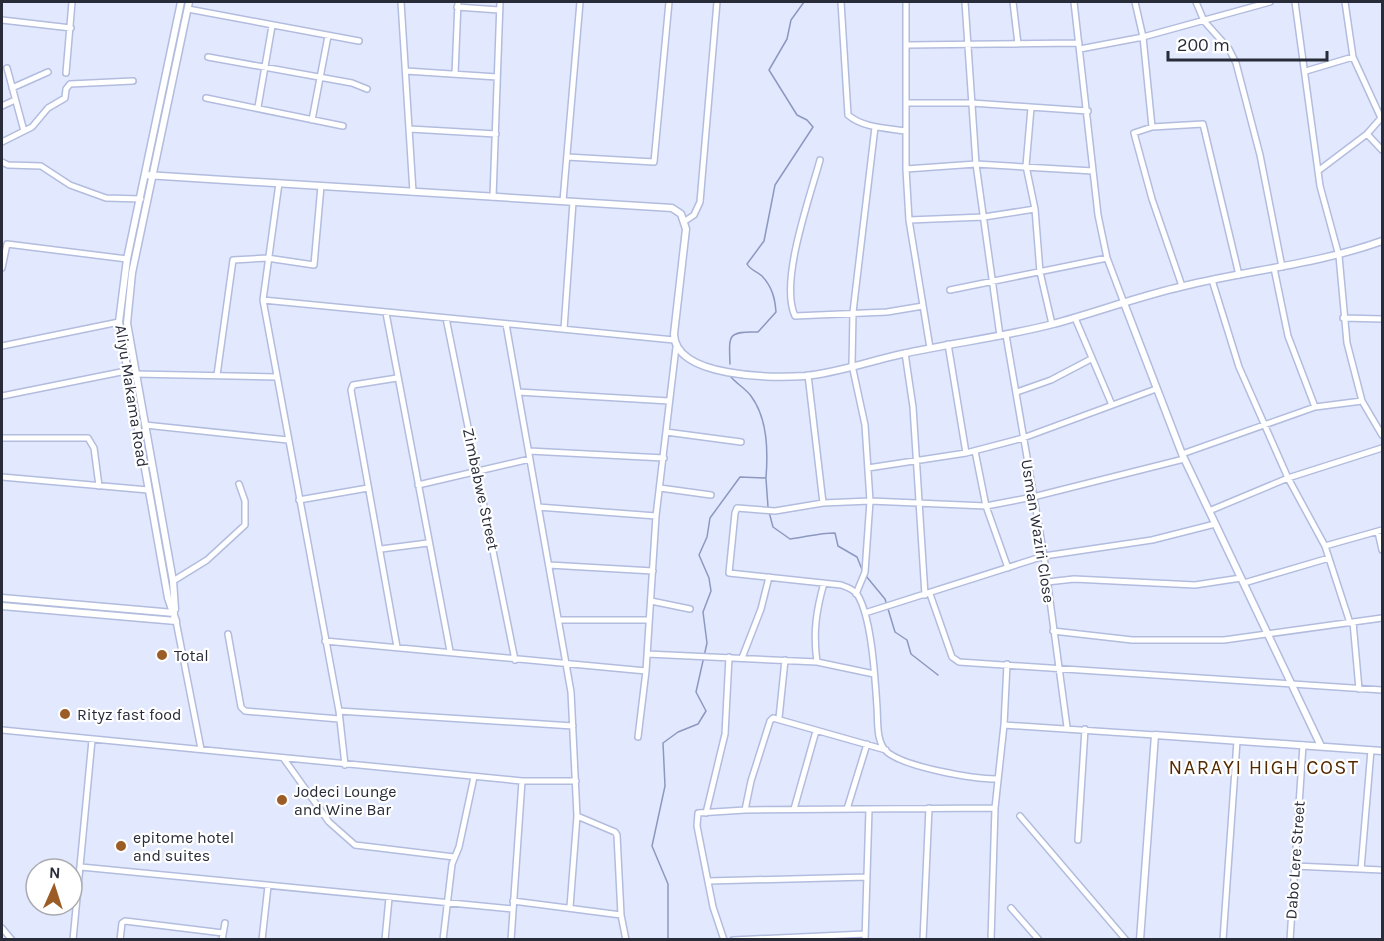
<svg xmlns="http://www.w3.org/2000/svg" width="1384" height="941" viewBox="0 0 1384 941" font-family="Karla,sans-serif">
	<rect width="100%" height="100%" fill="#e2e9fe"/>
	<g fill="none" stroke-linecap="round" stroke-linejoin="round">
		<!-- stream -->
		<path stroke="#8c98bf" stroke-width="1.5" d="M730,364c-1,-29 -3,-33 28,-32l18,-20c-1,-14 -4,-25 -14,-36 -5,-5 -11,-5 -15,-12l17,-23 11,-56 38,-58 -6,-7 -10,-5 -28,-45 18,-31 4,-19 13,-18
			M766,479l2,28
			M769,512l4,15 17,12c16,-2 29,-6 45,-6l3,13 19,11 6,15
			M866,576l19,23 10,33 12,8 4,14 27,21
			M668,940v-56l-16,-38 13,-60 -2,-43 15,-11 20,-8 8,-13 -10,-19 11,-49 -4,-31 8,-21 -2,-13 -10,-23 8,-18 3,-19 30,-41 26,1c2,-26 2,-59 -15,-82 -5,-7 -14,-12 -20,-19"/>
		<!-- minor casing -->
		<g stroke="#b2bcde" stroke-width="8">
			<path id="minor" d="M401,2l12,190
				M841,2l7,113c15,13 39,13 58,16
				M906,2v167l3,51 21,128
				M965,2l11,162 24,172
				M1013,2l5,42
				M1074,2l24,213 9,43 17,45
				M1135,2l8,35 9,90
				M1196,2l8,19 25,28 7,14 24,92 22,112
				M1295,2l25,184 19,70 8,87 15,58 20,34
				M1345,2l8,55 28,61
				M457,7l42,3
				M188,9l171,32
				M2,20l69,8
				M906,45l173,-2
				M1080,49l63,-12 127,-35
				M208,57l144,26 15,6
				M7,68l17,63
				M406,71l91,6
				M1306,71l47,-14
				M66,73l6,-71
				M455,74l3,-72
				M12,88l36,-16
				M206,98l137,28
				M906,103h66l116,8
				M2,106l13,-6
				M258,107l14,-81
				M1031,108l-5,58 9,43 5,63 12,52
				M312,120l16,-84
				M410,129l86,5
				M1367,134l15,16
				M2,142l30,-15 16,-19 17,-10 1,-9 4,-5 63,-3
				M567,157l87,5 15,-160
				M820,160c-10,37 -41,122 -25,156l92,-4 36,-6
				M2,162l6,3 33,1 29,19 36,13 35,1
				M906,169l70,-5 117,7
				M1318,171l49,-37 15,-17
				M279,183l-16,117 76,411 6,54
				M493,197l7,-195
				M563,201l17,-199
				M909,220l75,-3 51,-8
				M685,221l9,-6 6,-13 17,-200
				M2,268l5,-24 120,15
				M1274,268l14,68 27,71
				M1212,280l27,87 49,111 37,68 25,77
				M1182,286l-30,-87 -18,-66 18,-6 51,-3 36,151
				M950,290l157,-32
				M263,300l411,40
				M386,313l64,338
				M446,318l69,342
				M1075,318l37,87
				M1343,318l39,1
				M506,324l65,368 6,124 -7,91
				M564,329l9,-127
				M1006,335l38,221 23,171
				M948,344l18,109
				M2,346l117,-24
				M905,353l8,54 12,188
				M135,374l142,3
				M217,375l16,-115 34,-2 47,7 7,-79
				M808,375l15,128
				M518,392l151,9
				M1017,392l34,-12 40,-21
				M2,396l124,-25
				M145,425l143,15
				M666,432l75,10
				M2,438h86l6,10 5,38
				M529,451l135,7
				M975,451l11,55 22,62
				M1182,454l133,-47 47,-6
				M868,468l98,-15 57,-15 133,-49
				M2,477l146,13
				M418,485l112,-26
				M660,488l51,7
				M299,500l69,-12
				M538,507l118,9
				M1209,511l79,-33 94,-30
				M1378,532l4,18
				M1325,546l57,-16
				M381,549l47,-6
				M549,565l104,6
				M173,581l34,-21 38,-35v-24l-6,-17
				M1047,582l27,-3 121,6 46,-7
				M1244,583l85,-25
				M856,594l9,-22 5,-71 -5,-76 -13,-60 1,-53 22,-185
				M930,594l22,63 7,5 423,28
				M651,601l39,8
				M865,613l179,-57 108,-16 63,-16
				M559,620h90
				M176,621l25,128
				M1353,622l6,67
				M1053,631l79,9h92l158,-22
				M228,634l13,73 4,4 94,8
				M325,641l321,30
				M397,647l-46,-257 2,-5 44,-7
				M647,654l170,8 57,12
				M742,658l19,-49 8,-32
				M817,662c-4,-29 -1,-51 7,-79
				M339,711l234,15
				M779,718l6,-58
				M1004,725l151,10
				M2,730l520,51h54
				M638,737l8,-66 10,-155 20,-169
				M284,759l45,63 26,23 99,12
				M997,779c-24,0 -94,-12 -111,-28 -10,-10 -8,-30 -9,-44 -2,-28 -5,-90 -20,-113 -4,-5 -10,-7 -16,-9l-112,-12 6,-60 2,-5 38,3 48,-8 47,-2 116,5 47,-9 151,-38
				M794,809l22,-78
				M847,809l20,-65
				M745,810l6,-29 19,-60 3,-3 113,32
				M706,813l19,-79 4,-77
				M577,816l38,16 2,3 4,80 5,25
				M1020,816l106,124
				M1078,840l7,-111
				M1295,866l87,4
				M81,867l431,42
				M1361,869l10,-119
				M708,881l159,-4
				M513,901l108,14
				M1011,908l28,32
				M2,928l10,12
				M73,940l19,-200
				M120,940l2,-17 3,-2 98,12
				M222,940l3,-17
				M262,940l6,-54
				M385,940l4,-42
				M443,940l9,-76 7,-17 15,-70
				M511,940l11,-159
				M724,940l-11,-33 -16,-81 1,-13 47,-3 250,-2
				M733,940l132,-6
				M865,940l4,-131
				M923,940l6,-132
				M991,940l4,-132 9,-83 3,-61
				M1223,940l14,-199
				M1290,940l13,-195"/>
		</g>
		<!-- tertiary casing -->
		<g stroke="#b2bcde" stroke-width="9">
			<path id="tertiary" d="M146,175l526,33 9,6 5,15 -12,105c1,44 99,44 131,42 32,-3 65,-15 97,-22 50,-11 101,-17 151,-30 44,-12 87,-28 131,-38 66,-16 134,-22 198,-45
				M1124,303l58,151 139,292
				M2,598l172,15
				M2,606l174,15 -8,-23 -49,-276 8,-63 54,-257
				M175,609l-2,-28 -46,-258 5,-50 57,-271
				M1140,940l15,-205 227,16"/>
		</g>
		<!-- minor -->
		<use href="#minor" stroke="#fff" stroke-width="5"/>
		<!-- tertiary -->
		<use href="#tertiary" stroke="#fff" stroke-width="6"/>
	</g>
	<!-- markers -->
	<g fill="#9c5c25" stroke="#fff" stroke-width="2">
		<circle cx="162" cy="655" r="6"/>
		<circle cx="65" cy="714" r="6"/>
		<circle cx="282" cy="800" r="6"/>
		<circle cx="121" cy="846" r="6"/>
	</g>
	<g text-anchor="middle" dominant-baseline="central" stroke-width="4.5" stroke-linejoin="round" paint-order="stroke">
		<!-- street labels -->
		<g font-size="16" fill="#282c39" stroke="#fff">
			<text transform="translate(132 396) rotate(81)">Aliyu Makama Road</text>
			<text transform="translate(481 489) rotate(78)">Zimbabwe Street</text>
			<text transform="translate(1038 531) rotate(81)">Usman Waziri Close</text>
			<text transform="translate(1295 860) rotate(-86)">Dabo Lere Street</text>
		</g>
		<!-- poi labels -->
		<g font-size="16" fill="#282c39" stroke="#fff" text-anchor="start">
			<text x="174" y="655">Total</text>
			<text x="77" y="714">Rityz fast food</text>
			<text x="294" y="791">Jodeci Lounge<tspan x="294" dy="18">and Wine Bar</tspan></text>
			<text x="133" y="837">epitome hotel<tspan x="133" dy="18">and suites</tspan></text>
		</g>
		<!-- quarter labels -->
		<g font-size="20" letter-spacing="1.5" fill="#532900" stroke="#fff">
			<text x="1264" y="767">NARAYI HIGH COST</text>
		</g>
	</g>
	<!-- border -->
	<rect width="1384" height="941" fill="none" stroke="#282c39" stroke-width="6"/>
	<!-- north arrow -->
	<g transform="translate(54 887) rotate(3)"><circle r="28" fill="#ffffff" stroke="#a9abb0" stroke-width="1.5"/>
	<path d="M0-4.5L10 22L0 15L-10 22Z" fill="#9c5c25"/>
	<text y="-9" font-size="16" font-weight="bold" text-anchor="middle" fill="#282c39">N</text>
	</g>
	<!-- scale -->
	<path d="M1168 51v9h159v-9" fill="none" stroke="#282c39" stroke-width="3"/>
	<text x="1177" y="51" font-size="18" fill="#282c39" stroke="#ffffff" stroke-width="4.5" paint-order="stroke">200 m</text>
</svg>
